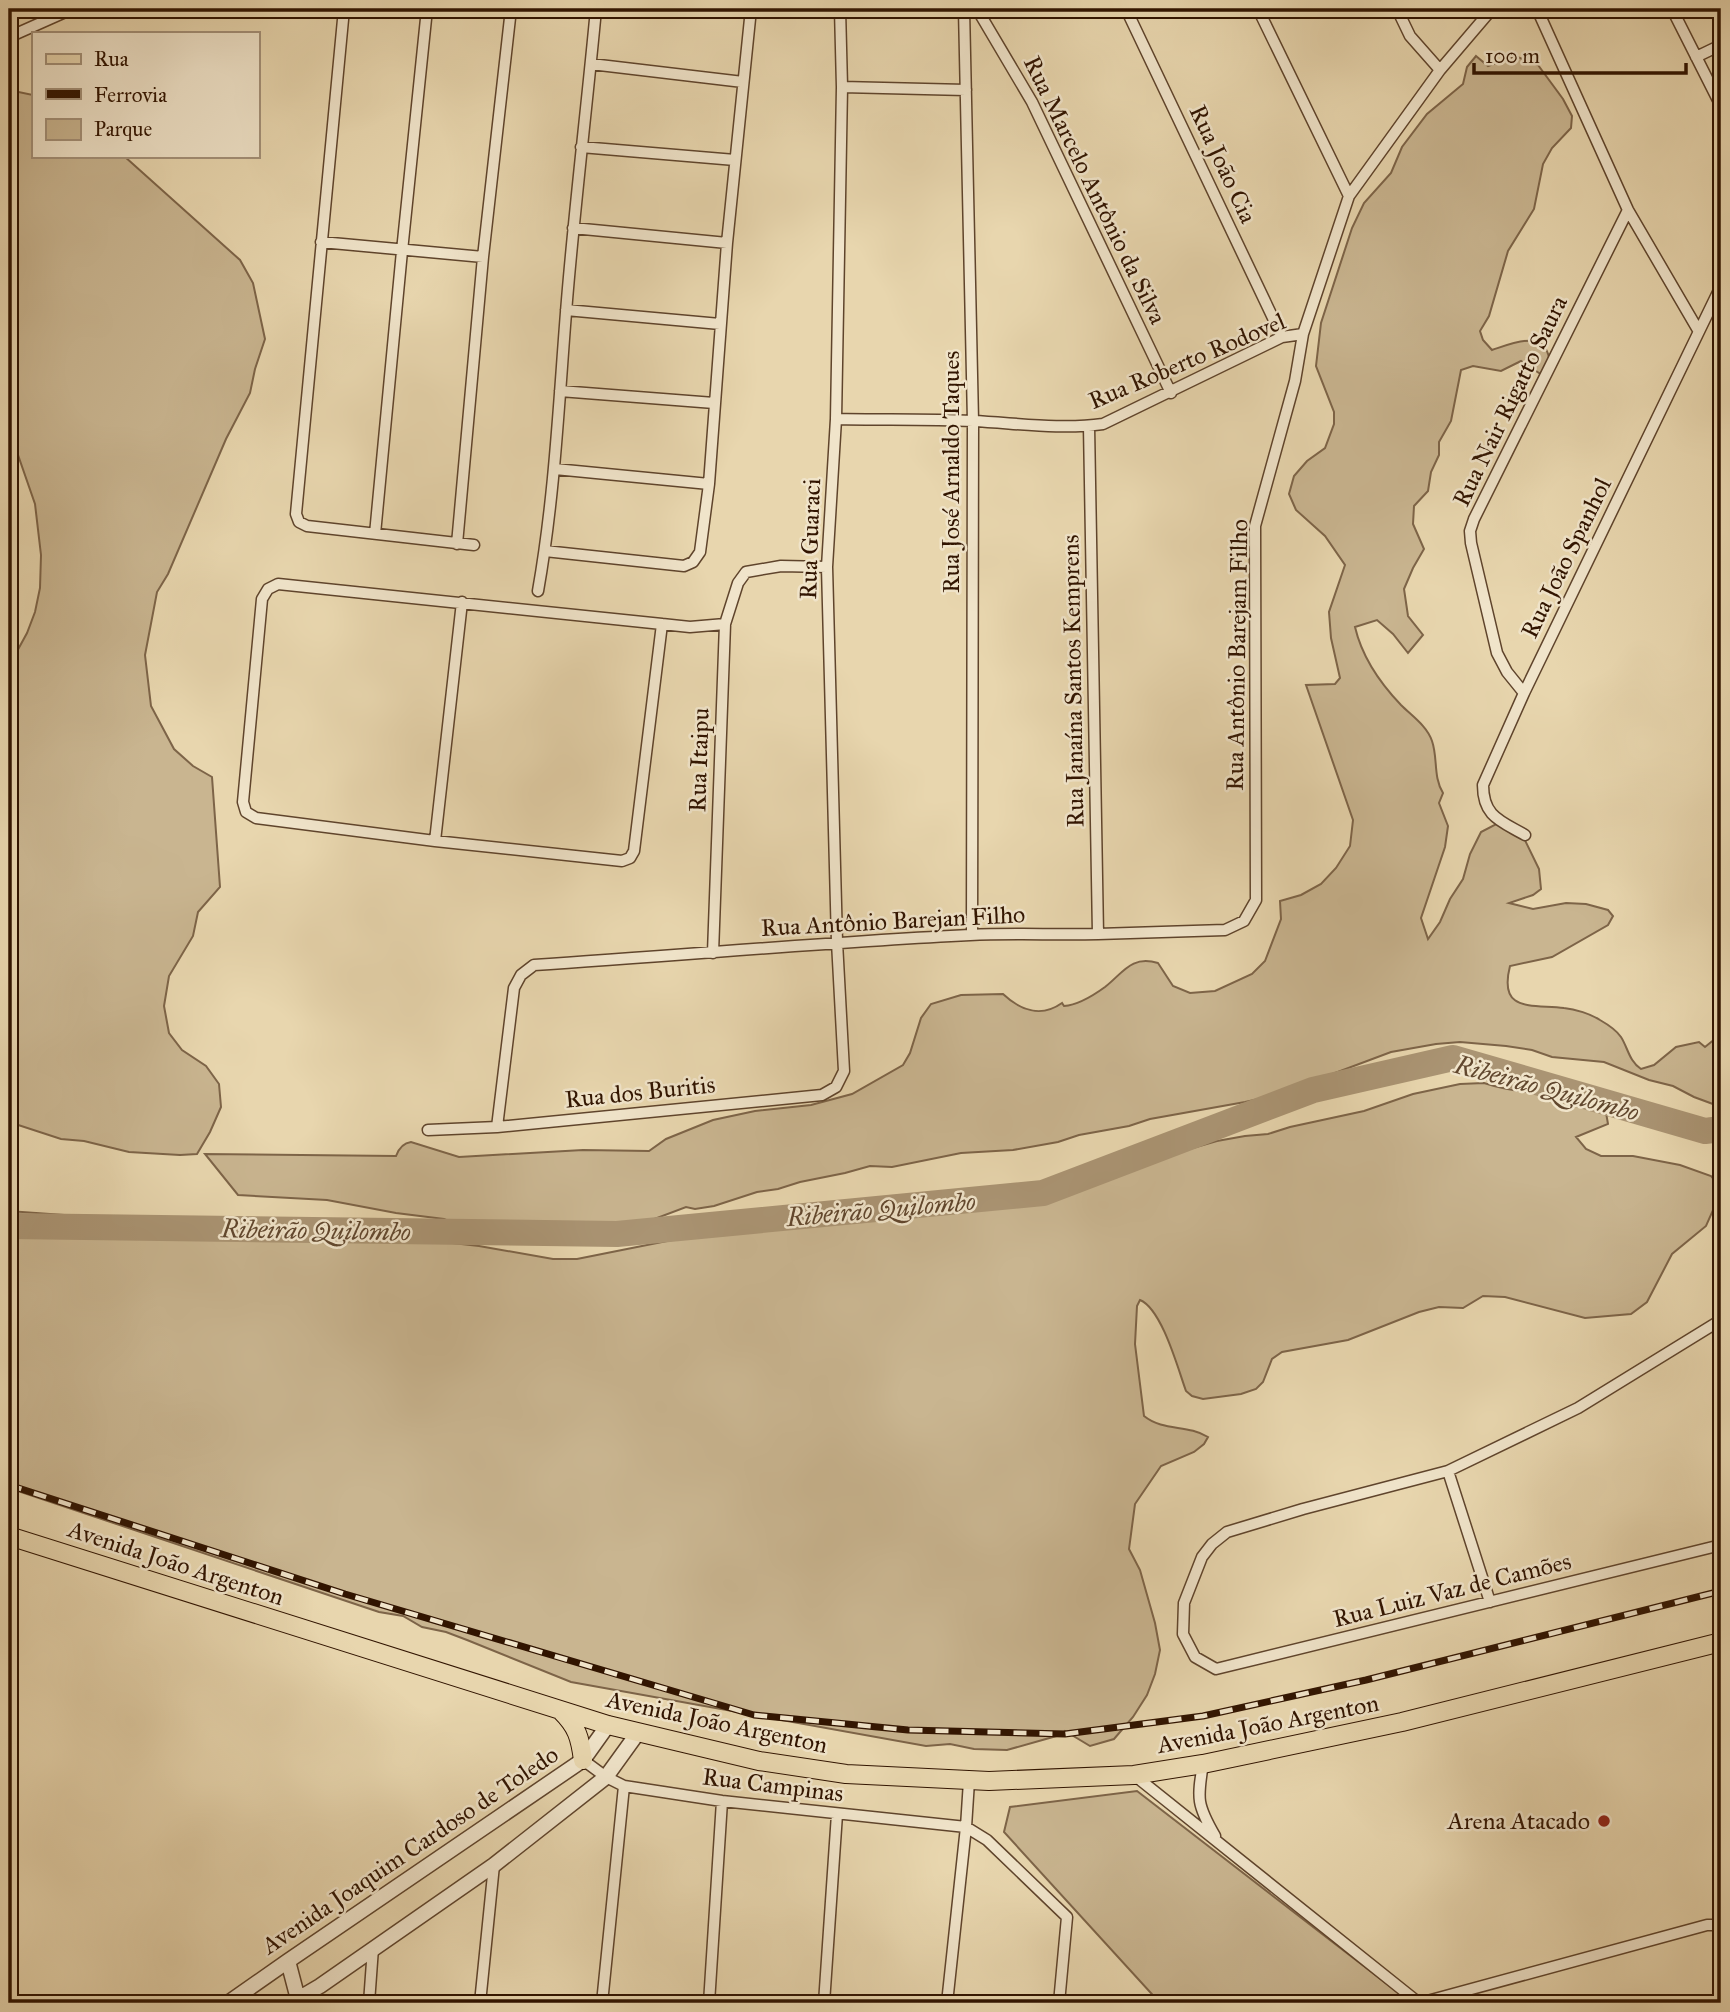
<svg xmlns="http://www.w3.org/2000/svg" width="1730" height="2012" viewBox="0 0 1730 2012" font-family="'IM FELL Great Primer',serif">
	<rect width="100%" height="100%" fill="#e8d6ae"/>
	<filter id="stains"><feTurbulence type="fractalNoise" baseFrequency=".00286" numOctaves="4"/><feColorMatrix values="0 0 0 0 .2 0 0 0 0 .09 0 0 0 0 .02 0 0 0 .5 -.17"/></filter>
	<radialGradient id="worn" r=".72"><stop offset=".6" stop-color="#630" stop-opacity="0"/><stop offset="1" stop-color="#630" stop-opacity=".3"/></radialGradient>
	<!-- green -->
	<path fill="#c9b590" stroke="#7d6448" stroke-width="2" d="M1476,56l12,10 27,-10 23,9 25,34 9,17 -1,12 -19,20 -9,16 -9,45 -26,42 -19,65 -9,15 3,9 9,10c24,-8 56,-22 58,15l-8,10 -21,-14 -20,10 -28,-5 -12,4 -10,51 -12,21v13l-8,17 -3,19 -14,15 -1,18 11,25 -11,19 -9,21 4,27 15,19 -15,18 -15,-19 -16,-14 -22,7c7,30 24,55 46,78 11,11 26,21 31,36 6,17 1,36 11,52l-4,10 9,23 -3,21 -24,71 7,21 12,-17 10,-23 13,-20 7,-25 11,-22 21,-11 18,9 19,39 2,20 -8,6 -24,8 24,6 33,-6 20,1 22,6 5,6 -5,9 -56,32 -42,9c-12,47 22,38 54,42 11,1 27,6 36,12 7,4 17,11 21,17 7,11 8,24 20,32l13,-4 22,-18 23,-5 6,5 16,-13v73l-27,-10 -21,-11 -24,-6 -45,-18 -52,-5 -20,-7 -26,-4 -46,-4 -24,2 -45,8 -80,30 -43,15 -23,5 -95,17 -21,7 -50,9 -21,7 -45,8 -52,3 -69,14 -22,-1 -25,7 -45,9 -22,7 -21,3 -43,14 -19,3 -9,-2 -58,22 -58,8 -106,-9 -20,-9 -48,-6 -69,-13 -89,-5 -33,-41 191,2c3,-8 7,-13 15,-14l48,15 124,-7 66,1 17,-12 47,-19 42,-9 56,-6 41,-11 51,-29 7,-12 11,-35 10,-14 30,-9 42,-1c17,16 38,24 59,9l2,3c14,-1 30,-11 41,-19 18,-14 26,-32 53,-24l15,23 17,7 25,-2 37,-17 13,-13 16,-42 -1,-18 21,-6 20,-11 15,-16 14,-22 3,-26 -47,-135 29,-1 5,-6 -9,-40 -2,-26 16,-47 -20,-29 -29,-26 -7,-16 5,-18 13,-15 18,-13 9,-24v-12l-18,-46 5,-43 31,-95 12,-25 27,-30 11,-26 25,-33 36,-30 4,-17z
		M9,90l24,5v61h91l116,104 13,23 12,56 -10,30 -5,24 -24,46 -58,135 -11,18 -12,63 6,51 23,43 19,17 19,11 8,110 -22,25 -5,24 -24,40 -5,30 5,27 13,17 24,16 13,18 2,23 -11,25 -13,22 -17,1 -51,-3 -45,-11 -23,-2 -52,-17v-456l18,-33 8,-21 5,-24 1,-33 -6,-51 -26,-75z
		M1484,1083c40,13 83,11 125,16l-5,2 4,23 -32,13 10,12 15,7h32l47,9 31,11 8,10 -5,22 -8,18 -34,28 -25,48 -16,12 -46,4 -80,-21 -22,-1 -20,12 -24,-1 -20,5 -71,28 -66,12 -10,7 -9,23 -7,7 -15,5 -38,5 -11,-3 -6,-5c-8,-22 -24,-82 -46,-91l-3,6 -2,38 9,72c20,16 43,8 64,21l-4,7 -10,8 -33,14 -26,38 -6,45 11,21 15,53 5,27 -5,24 -8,21 -14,22 -19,22 -24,7 -25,-15 -5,4 -53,15 -33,-1 -24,-5 -24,2 -355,-64 -104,-42 -21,-8 -24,-5 -19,-11 -24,-4 -370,-124v-277l111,8 91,3 40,-2 35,7 51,3 142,16 74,13h24l105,-21 22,-9h23l47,-6 55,-11 91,-13h46l69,-6 43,-7 26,-7 68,-25 45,-13 28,-5 23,-2 22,-7 74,-16 49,-17 47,-10z
		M1137,1791l263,203 7,9h-247l-156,-171 6,-25z"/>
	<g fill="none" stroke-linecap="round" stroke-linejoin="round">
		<!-- river -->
		<path stroke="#aa9473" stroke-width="26" d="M9,1226l608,8 426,-41 270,-103 140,-32 252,73 16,-2"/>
		<!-- minor casing -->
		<g stroke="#5f442c" stroke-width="13">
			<path id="minor" d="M344,9l-48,505 3,8 8,4 167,19
				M964,9l9,412 -1,514
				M977,9l55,93 139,291
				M1126,9l156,328
				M1258,9l91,187
				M1397,9l13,27 30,34
				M1537,9l91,201 70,120
				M1672,9l49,97
				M9,37l63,-28
				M1696,57l25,-12
				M591,64l152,18
				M842,87l124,3
				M581,147l154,13
				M573,228l154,15
				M321,242l162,15
				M566,310l154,14
				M560,391l154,12
				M836,419c46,1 91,0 137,2 43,2 87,9 130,3l179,-87 21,-3
				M1089,426l9,508
				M555,469l154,15
				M375,534l27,-283 25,-242
				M457,544l26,-287 28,-248
				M545,551l139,15 9,-4 7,-10 9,-68 18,-241 24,-234
				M538,591c17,-96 21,-193 29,-291 8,-97 20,-194 29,-291
				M662,624l-28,227 -4,7 -8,3 -187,-20 -179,-23 -10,-6 -3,-10 19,-203 6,-10 10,-5 384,40 28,3 35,-3
				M1524,693l-17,-21 -10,-19 -26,-110 -1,-12 4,-12 154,-309
				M1525,835c-24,-14 -42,-18 -42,-50l41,-92 197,-407
				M435,841l27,-239
				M713,953l12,-329 13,-41 8,-11 35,-6 46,1
				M497,1127l17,-139 7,-13 13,-10c145,-9 290,-23 436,-30 42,-2 85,0 128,-1 42,-1 85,-3 127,-4l19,-9 12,-21 -1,-374 40,-145 8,-47 46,-138 91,-126 52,-61
				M428,1130l69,-3 325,-32 14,-8 8,-16 -7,-129 -10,-375 9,-148 6,-332 -2,-78
				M1721,1320l-143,88 -130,63 -145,38 -76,23 -15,12 -10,13 -18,46 -1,31 12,23 21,12 505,-124
				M1448,1471l42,131
				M583,1760l23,17 18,9 98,15 244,26 21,13 80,77 -8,86
				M1203,1764c-6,35 -6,41 12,72
				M1134,1775l285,228
				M369,2003l4,-55
				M480,2003l14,-138
				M602,2003l22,-217
				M709,2003l13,-202
				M824,2003l13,-189
				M947,2003l19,-176 3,-46
				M1420,2003l287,-78h14"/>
		</g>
		<!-- tertiary casing -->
		<g stroke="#5f442c" stroke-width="17">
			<path id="tertiary" d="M288,1961l11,42
				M228,2003l60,-42 295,-201 25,-35
				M291,2003l29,-17 174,-121 112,-88 31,-43"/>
		</g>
		<!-- secondary casing -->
		<g stroke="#311400" stroke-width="18">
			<path id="secondary" d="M9,11l9,-2"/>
		</g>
		<!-- primary casing -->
		<g stroke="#311400" stroke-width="20">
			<path id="primary" d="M9,1536l599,189 151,36 87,13 143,7 145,-6 69,-11 199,-42 319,-80
				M561,1711c16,16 19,26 22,49"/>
		</g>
		<!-- minor -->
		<use href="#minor" stroke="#f0e4ca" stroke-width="10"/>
		<!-- tertiary -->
		<use href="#tertiary" stroke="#f0e4ca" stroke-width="14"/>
		<!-- secondary -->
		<use href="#secondary" stroke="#f0e4ca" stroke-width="16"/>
		<!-- primary -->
		<use href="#primary" stroke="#e8d6ae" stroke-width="18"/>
		<!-- rail casing -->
		<g stroke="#311400" stroke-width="7">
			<path id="rail" d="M9,1485l336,109 409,121 154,15 157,4 138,-18 163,-36 355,-89"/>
		</g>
		<!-- rail -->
		<use href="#rail" stroke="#f0e4ca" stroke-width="4.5" stroke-dasharray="13" stroke-linecap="butt"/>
	</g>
	<!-- markers -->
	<circle fill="#8f2418" stroke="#f0e4ca" stroke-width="2.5" cx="1604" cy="1821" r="7"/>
	<g text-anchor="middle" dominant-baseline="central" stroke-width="5" stroke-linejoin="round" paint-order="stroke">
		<!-- street labels -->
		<g font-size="24" fill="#311400" stroke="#f0e4ca">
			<text transform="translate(1223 164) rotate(65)">Rua João Cia</text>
			<text transform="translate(1095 190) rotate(64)">Rua Marcelo Antônio da Silva</text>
			<text transform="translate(1187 361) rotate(-23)">Rua Roberto Rodovel</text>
			<text transform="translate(1510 401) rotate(-64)">Rua Nair Rigatto Saura</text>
			<text transform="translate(951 472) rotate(-90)">Rua José Arnaldo Taques</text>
			<text transform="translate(810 539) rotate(-88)">Rua Guaraci</text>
			<text transform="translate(1566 558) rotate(-64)">Rua João Spanhol</text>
			<text transform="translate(1237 655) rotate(-89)">Rua Antônio Barejam Filho</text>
			<text transform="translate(1073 681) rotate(-91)">Rua Janaína Santos Kemprens</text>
			<text transform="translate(699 760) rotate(-88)">Rua Itaipu</text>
			<text transform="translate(893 921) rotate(-3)">Rua Antônio Barejan Filho</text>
			<text transform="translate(640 1092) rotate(-6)">Rua dos Buritis</text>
			<text transform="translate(176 1563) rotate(18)">Avenida João Argenton</text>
			<text transform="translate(1452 1590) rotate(-14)">Rua Luiz Vaz de Camões</text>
			<text transform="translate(717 1722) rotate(12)">Avenida João Argenton</text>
			<text transform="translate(1268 1724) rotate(-11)">Avenida João Argenton</text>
			<text transform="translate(773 1785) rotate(7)">Rua Campinas</text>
			<text transform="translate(410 1850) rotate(-34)">Avenida Joaquim Cardoso de Toledo</text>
		</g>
		<!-- poi labels -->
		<g font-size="24" fill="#311400" stroke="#f0e4ca" text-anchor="end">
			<text x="1590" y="1821">Arena Atacado</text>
		</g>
		<!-- water labels -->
		<g font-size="26" font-style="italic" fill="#61472e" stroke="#f0e4ca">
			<text transform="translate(1547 1088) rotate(15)">Ribeirão Quilombo</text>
			<text transform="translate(881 1209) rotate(-5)">Ribeirão Quilombo</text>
			<text transform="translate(316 1230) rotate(1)">Ribeirão Quilombo</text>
		</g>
	</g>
	<!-- margin -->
	<rect width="1730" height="2012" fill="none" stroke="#e8d6ae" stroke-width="35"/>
	<rect x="10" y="10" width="1709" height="1991" fill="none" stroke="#311400" stroke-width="3.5"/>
	<rect x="18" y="18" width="1695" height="1977" fill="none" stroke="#311400" stroke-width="2"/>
	<!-- legend -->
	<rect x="32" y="32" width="228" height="126" fill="#f0e4ca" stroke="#a49179" stroke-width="2"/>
	<rect x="46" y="54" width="35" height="10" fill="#e8d6ae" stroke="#a49179" stroke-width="2"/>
	<text x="94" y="66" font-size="21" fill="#311400">Rua</text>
	<rect x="46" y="89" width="35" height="10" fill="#311400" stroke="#a49179" stroke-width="2"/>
	<text x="94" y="102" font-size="21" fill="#311400">Ferrovia</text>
	<rect x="46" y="119" width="35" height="21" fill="#c9b590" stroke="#a49179" stroke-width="2"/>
	<text x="94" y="136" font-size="21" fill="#311400">Parque</text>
	<!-- scale -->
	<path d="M1474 63v10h212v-10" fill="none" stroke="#311400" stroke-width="3.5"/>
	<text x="1485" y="63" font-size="21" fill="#311400" stroke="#f0e4ca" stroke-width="5" paint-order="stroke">100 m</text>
	<rect width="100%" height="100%" filter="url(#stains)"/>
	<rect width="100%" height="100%" fill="url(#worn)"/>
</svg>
